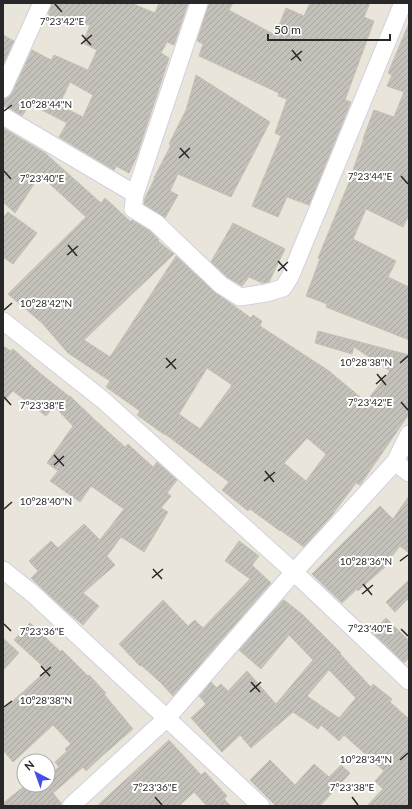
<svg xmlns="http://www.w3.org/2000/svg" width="412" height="809" viewBox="0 0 412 809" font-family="Lato,sans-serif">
	<defs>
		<pattern id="building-hatch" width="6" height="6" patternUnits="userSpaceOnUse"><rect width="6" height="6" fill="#c4c1ba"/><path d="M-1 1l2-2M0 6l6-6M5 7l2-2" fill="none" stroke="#a8a6a0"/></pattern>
	</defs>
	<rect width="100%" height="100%" fill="#e9e5da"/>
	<!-- building -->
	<path fill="url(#building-hatch)" stroke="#c4c0b4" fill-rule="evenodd" d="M52,3h79l24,10 4,-10h29l-14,42 -7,-3 -6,11 8,5 -33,100 -7,15 -13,-7 -2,4 -55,-33 8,-14 -37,-19 -8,12 -14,-9 -5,-1v-7l5,-2 4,-4 20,-43 19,10 3,-5 34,15 9,-20 -14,-7 7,-18 -42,-4 1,-10zM70,82l23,13 -10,22 -24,-12z
		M209,3h24l-4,7 46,25 11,-27 18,8 6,-13h60l-6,14 10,4 -29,79 6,2 -42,103 -22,-8 -9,20 -26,-11 29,-70 -6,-3 12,-34 -9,-3 1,-3 -80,-37 4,-12 -6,-3 11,-35z
		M409,23v192l-6,12 -37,-18 -13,30 43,22 -8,16 21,10v53l-83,-33 1,-3 -21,-8 14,-37 -2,-1 36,-88h-1l11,-31h-1l11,-29 20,7 10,-25 -17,-6 5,-11 -4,-2z
		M3,35l11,6 -11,24z
		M196,75l74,47 -39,75 -53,-23 -8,17 8,4 -13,23 -21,-14 1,-6 10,-20h-1l17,-33 -2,-1 17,-34z
		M3,128l42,25 56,50 4,-5 26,24 1,-2 18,11 9,9 -1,1 16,13 -90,86 26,17 66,-101 40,37 35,25 2,-3 9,6 -2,5 69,45 37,31 24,-31 -36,-24 -2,7 -37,-11 3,-12 91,24v59l-49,71 -4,-2 -24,32 -28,32 -24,-17v1l-30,-22 -2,2 -26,-21 7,-8 -64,-48v1l-28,-20 3,-4 -34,-24 4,-6 -42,-28 -26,-30 -34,-29 78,-77 -46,-42 -25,38 -12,-11zM207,368l25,17 -32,44 -21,-15zM307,438l19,16 -20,27 -22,-18z
		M8,212l29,21 -24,31 -10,-7v-39z
		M233,223l52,26 -16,33 -7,1 -13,-6 -7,9 -15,-9 -16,-15z
		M3,346l8,5 2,-2 28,25 29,23v-1l25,24 30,27 3,-3 25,23 4,-5 20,18 -10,13 4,3 -10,12 7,4 -24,40 -23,-15 -14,19 8,9 -32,28 16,13 -16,19 -19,-16 -33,-31 7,-7 -9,-10 22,-20 7,7 26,-24 16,16 24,-31 -33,-23 -11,16 -30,-21 8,-10 -11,-8 26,-37 -19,-20 -8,10 -33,-25 -10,11z
		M409,496v57l-9,-7 -15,19 1,1 -28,25 -1,-2 -15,14 -30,-29 68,-68 13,13z
		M239,541l20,15 -7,9 19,18 -98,113 -12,-13 -20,-18 -1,1 -21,-22 44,-44 25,26 7,-6 8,8 47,-49 -25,-18z
		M409,580v18l-14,14 -9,-10z
		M284,600l18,14 39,39 -1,1 31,33 2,-3 19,15 -2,3 19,17v87h-42l16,-17 -8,-8 9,-10 -40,-36 -5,6 -18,-16 -3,4 -25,-17 -42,36 -11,-13 -18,17 -31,-34 15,-14 -7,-8 12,-14 6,6 4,-4 7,7 19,-20 29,33 37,-44 -24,-25 -28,34 -22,-19 43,-49zM329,670l27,28 -17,20 -32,-22z
		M386,618l23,23v17l-5,5 -32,-31z
		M30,623l31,29 1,-2 26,26 1,-1 17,18 -2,1 29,35 -30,26 -17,16 -3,-4 -30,26 8,10v3h-58v-3l23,-18h22v-9l11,-9 -4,-5 12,-11 -2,-2 6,-5 -18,-19 -40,37 -10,-12v-40l44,-40 -33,-30z
		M3,638l16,15 -16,17z
		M169,740l32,35 4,-3 22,24 -3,3 7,7h-24l-13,-14 -15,14h-82z
		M270,760l25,25 19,-21 15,13 12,-12 9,8 -30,33h-44l-26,-26z"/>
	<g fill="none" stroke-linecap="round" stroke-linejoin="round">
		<!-- minor casing -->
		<g stroke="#d0d0df" stroke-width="19">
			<path id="minor" d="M199,3l-64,191 -2,15 23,14 65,62 19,12 26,-4 17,-5 7,-11 113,-274
				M3,89l39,-86
				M3,116l132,78
				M3,321l100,79 191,172 115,109
				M395,462l14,11
				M3,570l30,24 228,212
				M71,806l96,-88 127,-146 101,-110 14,-28"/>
		</g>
		<!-- minor -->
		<use href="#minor" stroke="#fff" stroke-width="17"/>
	</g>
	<!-- ticks -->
	<path fill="none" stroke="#282828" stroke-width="1.5" d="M55,4l7,8M82,35l9,10M81,44l11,-9M292,50l9,11M291,60l11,-9M4,111l8,-6M180,148l9,10M179,158l11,-10M4,171l7,8M401,176l7,8M68,245l9,11M67,255l11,-9M278,261l9,10M278,271l10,-9M4,310l8,-7M166,358l10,11M400,363l8,-7M166,368l10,-9M377,374l9,11M376,384l10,-9M4,397l7,8M401,402l7,8M54,455l10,11M54,465l10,-9M265,471l9,11M264,481l11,-9M4,509l8,-7M400,561l8,-6M153,569l9,10M152,578l11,-9M363,584l9,11M362,594l11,-9M4,624l7,7M401,629l7,7M41,666l9,10M40,676l11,-9M251,682l9,10M250,692l11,-10M4,707l8,-6M400,760l8,-7M155,797l7,8M352,797l6,8"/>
	<g font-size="10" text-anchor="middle" fill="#282828" stroke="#fff" stroke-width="4" stroke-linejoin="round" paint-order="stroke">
		<text x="62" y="25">7°23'42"E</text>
		<text x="46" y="108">10°28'44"N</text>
		<text x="370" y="180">7°23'44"E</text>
		<text x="42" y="182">7°23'40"E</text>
		<text x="46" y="307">10°28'42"N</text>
		<text x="366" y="366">10°28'38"N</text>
		<text x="370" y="406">7°23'42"E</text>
		<text x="42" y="409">7°23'38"E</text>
		<text x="46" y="505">10°28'40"N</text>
		<text x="366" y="565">10°28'36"N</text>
		<text x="370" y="632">7°23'40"E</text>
		<text x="42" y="635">7°23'36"E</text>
		<text x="46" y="704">10°28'38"N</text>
		<text x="366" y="763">10°28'34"N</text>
		<text x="155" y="791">7°23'36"E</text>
		<text x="352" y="791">7°23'38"E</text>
	</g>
	<!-- border -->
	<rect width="412" height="809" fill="none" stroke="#282828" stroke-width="8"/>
	<!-- north arrow -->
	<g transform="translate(36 773) rotate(319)"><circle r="19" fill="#ffffff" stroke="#a9a9a9"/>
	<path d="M0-3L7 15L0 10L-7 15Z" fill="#464eea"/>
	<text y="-6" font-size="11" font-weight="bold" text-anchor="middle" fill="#282828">N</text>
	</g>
	<!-- scale -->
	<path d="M268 34v6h122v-6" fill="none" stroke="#282828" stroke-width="2"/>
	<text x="274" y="34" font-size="12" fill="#282828" stroke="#ffffff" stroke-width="3" paint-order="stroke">50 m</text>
</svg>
